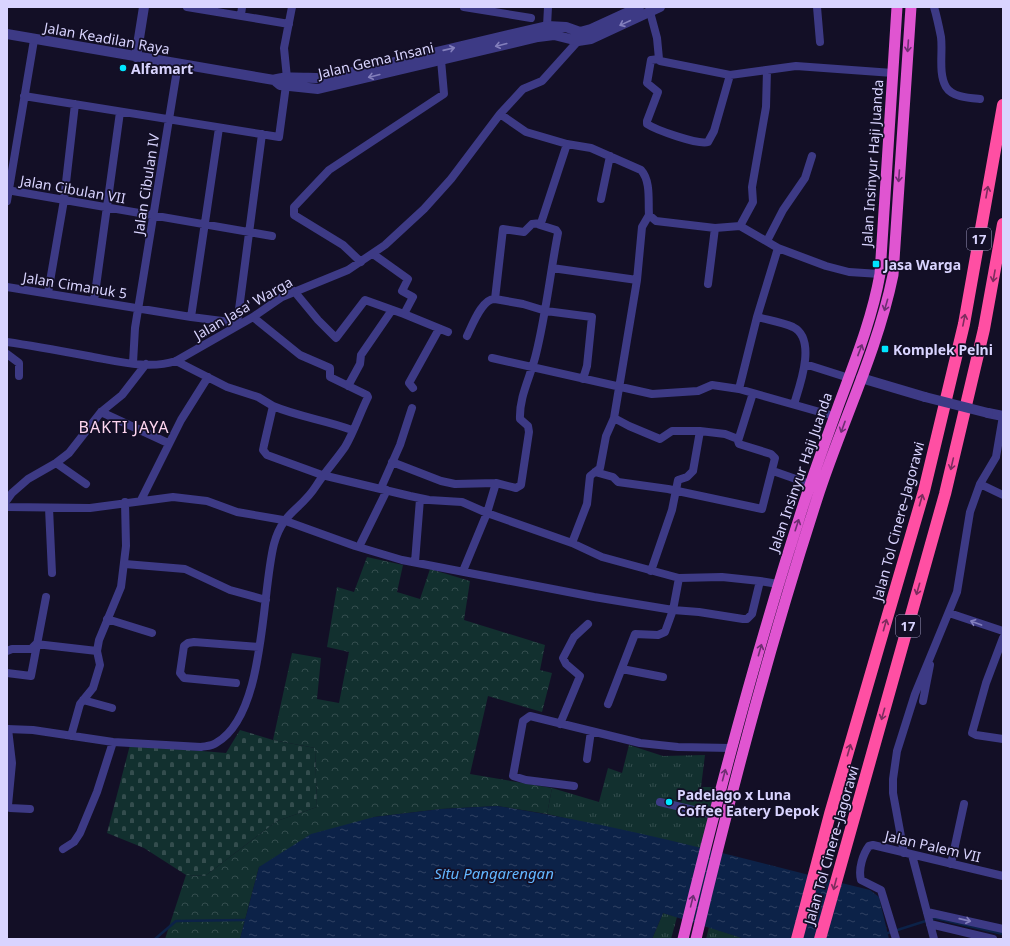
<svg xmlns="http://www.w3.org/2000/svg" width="1010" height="946" viewBox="0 0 1010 946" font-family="'Noto Sans',sans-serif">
	<defs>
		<pattern id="grass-tufts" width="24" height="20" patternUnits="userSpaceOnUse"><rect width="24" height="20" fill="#12302f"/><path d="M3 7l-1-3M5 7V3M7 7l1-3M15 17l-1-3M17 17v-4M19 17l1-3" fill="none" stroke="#344d4e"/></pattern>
		<pattern id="forest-crowns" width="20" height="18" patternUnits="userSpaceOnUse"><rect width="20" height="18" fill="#12302f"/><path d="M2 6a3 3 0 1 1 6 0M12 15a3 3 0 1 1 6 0" fill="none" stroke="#344d4e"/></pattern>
		<pattern id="cemetery-stones" width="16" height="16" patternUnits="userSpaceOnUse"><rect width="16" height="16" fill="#12302f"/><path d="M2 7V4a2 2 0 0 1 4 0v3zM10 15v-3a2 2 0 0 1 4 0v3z" fill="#344d4e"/></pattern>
		<pattern id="water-ripples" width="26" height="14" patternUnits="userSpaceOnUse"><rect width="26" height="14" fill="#0c2248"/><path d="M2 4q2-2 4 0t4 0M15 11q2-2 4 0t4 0" fill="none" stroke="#2f4163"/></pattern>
	</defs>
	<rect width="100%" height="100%" fill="#130f26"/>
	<!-- grass -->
	<path fill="url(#grass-tufts)" d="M629,745l34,11 42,-1 -4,32h18l-19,62 -153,-35 5,-26 47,14 9,-34 14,5z
		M663,913l14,4 -6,22h-19z
		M709,927l36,12h-39z"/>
	<!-- forest -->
	<path fill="url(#forest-crowns)" d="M367,557l36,8 -6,27 23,7 10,-30 40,12 -6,39 81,25 -5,25 12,3 -10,39 -54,-16 -18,78 82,14 -5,26 -50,-8 -56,3 -67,8 -115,50 -19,72h-75l21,-64 19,1 72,-55 40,-14 -2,-59 -42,-8 19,-87 29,5 -4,41 22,4 10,-51 -22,-5 10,-60 17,5z"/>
	<!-- cemetery -->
	<path fill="url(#cemetery-stones)" d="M240,730l33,10 42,8 2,59 -40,14 -72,55 -19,-1 -42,-27 -37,-15 23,-88 96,8z"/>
	<!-- water -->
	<path fill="url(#water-ripples)" d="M497,806c126,19 250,54 373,84l9,7 10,42h-144l-82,-26 -11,26h-412l19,-72 52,-33 63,-17 67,-8z"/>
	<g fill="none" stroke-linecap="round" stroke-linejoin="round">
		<!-- stream -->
		<path stroke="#0c2248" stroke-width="2.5" d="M888,933l47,-15 68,16
			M155,939l21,-18 69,-1"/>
		<!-- minor -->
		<path stroke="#3d3a85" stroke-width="8" d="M187,7l102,17
			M464,7l67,11
			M817,7l3,35
			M934,7c3,10 5,20 7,30 2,15 -3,36 5,50 6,10 23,11 34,12
			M650,12l7,26 2,21
			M241,15l1,-8
			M547,26l1,-19
			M730,75l-16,56 -6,11c-10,3 -52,-12 -61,-18v-3l11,-29 -11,-9 4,-23 8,-1 1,2 70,14 66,-9 97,7
			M24,96l255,41 8,-59 -3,-30 8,-41
			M500,114l26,18 41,12 24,4 50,22c10,11 7,31 8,45l7,6 59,7 25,-2 38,22 48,18 23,6 31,2
			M7,190l265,46
			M601,199l9,-43
			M7,201l27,-161
			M541,223l-9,1 -8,8 -21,-3 -8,70 28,5 23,7 46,6 -5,49 -4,13
			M740,226l13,-24 -1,-15 14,-80 1,-37
			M767,241l16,-31 22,-32 7,-22
			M373,254l35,25 -6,12 11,6 -9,17 44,18
			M361,262l-18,-17 -49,-30v-8l35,-37 115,-76 -3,-34
			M552,268l85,12 5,-53 7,-12
			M708,284l7,-56
			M7,287l184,30 39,5 8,-5 24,-183
			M294,291l24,29 18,18 29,-38 39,14
			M48,293l16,-93 11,-96
			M94,301l26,-189
			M191,317l28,-189
			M757,317c11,3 25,5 36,10 24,12 7,58 1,77
			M467,336c5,-10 15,-38 28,-37
			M7,342c27,4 54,9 81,14 29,5 60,14 88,5l77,-44 29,-20 66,-27 37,-25 39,-36 27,-30 49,-65 23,-25 19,-8 36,-40 1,-4
			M7,354l12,9v13
			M492,358l160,36 46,-3 14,-6 27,4 95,27
			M176,361l51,26 31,10 15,9 -9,39 -1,5 4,5 55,20 88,21 19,4 33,2 25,11 85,30 30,14 77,21 43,-1 38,4
			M133,363l2,-35 43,-264
			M805,364l44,14
			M348,386l12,-22 1,-9 31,-45
			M413,388l-4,-5 30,-54
			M739,389l18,-72 21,-69
			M273,406c26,11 53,14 79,24
			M101,412l67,31
			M614,418l15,8 31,13 12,-8h28
			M392,462l49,19 14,3 41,-1
			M56,463l30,21
			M773,471l37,13
			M595,472l18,5 5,5 50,7 94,20 13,-51 -4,-4 -32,-10 -1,-3 15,-48
			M980,484l23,11
			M381,488l19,-43 12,-37
			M7,500l5,-7 16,-14 28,-16 13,-10 32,-41 21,-17 24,-31
			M141,500l40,-80 27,-43
			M7,507l83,1 83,-11 34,4 30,11 46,8 72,26 47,14 192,37 79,13 26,2 44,7h4l5,-5 8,-33 18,3
			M49,508l3,65
			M572,543l15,-39 3,-28 10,-8 6,-32 8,-18 23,-138
			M359,547l28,-57
			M415,562l5,-63
			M125,564l60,5 45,21 36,10
			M463,571l24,-58 9,-30 20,5 5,-3 8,-53 -1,-6 -8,-7c-1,-23 11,-43 16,-65 10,-40 14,-80 22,-121l-2,-3 -16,-5 1,-2 26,-79
			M651,571l21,-61 6,-30 9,-3 6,-6 7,-40 25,3 13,5
			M949,613l54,18
			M107,619l45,14
			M1003,638l-17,45 -14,50 4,2 27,4
			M7,651l5,-2h19l5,-5 61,7
			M622,669l41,8
			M7,673l24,3 15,-79
			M236,683l-52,-5 -4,-5 4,-27 4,-3 6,-1 65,5
			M83,700l29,8
			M923,701l7,-36
			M608,704l27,-70 23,1 7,-3 8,-22 6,-32
			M560,724l20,-48 -14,-12 -3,-6 11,-21 14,-13
			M7,729l26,1 80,12 88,5c5,-1 11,-1 15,-4 50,-28 45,-149 58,-199 9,-33 27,-34 42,-58 9,-14 20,-26 29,-39 9,-15 15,-34 23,-50l-1,-2 -37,-18v-9l-30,-13 -47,-38
			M8,729l4,34 -4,42 2,3 20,1
			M71,736l9,-32 13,-16 7,-23 -3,-14 2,-11 22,-53 5,-41 -1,-44
			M587,759l4,-28
			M574,786l-48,-6 -13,-4 10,-55 7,-5 110,27 38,4 53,1
			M660,802l54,13
			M63,849l11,-7 6,-9 17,-41 16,-50
			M904,853l-11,-60v-14l4,-28 18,-57 42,-102 13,-80 10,-28 16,-27 7,-41
			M912,855l22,84
			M951,864l13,-60
			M927,912l76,17
			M930,924l63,15
			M896,939l-15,-49 -20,-10c-3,-11 2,-26 8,-34l4,-1 130,31"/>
		<!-- tertiary -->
		<path stroke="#3d3a85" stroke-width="10" d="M7,34l267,46
			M136,57l8,-50
			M274,80l6,5 38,4 220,-52 16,-2 24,6 13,-2 69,-32
			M274,80c10,-5 39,-1 53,-2l220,-52 19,1 14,5 11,-3 48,-22
			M861,378l64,19
			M988,413l15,3"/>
		<!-- trunk -->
		<path stroke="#e055d1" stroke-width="11" d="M683,939c34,-140 71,-280 115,-417 12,-40 27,-79 41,-118 16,-43 33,-85 41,-130l17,-267
			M696,939c35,-148 74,-295 121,-440 24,-75 60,-146 76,-224l18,-268"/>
		<!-- motorway -->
		<path stroke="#ff4fa3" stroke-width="12" d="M797,939l33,-125 94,-323 40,-167 39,-219
			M820,939l125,-445 39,-165 19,-105"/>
		<!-- tertiary-bridge -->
		<path stroke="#3d3a85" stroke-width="10" d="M925,397l63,16"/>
	</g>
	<!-- one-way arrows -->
	<defs><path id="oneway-shaft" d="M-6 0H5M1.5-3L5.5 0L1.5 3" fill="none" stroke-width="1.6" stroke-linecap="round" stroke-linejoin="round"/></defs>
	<g stroke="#837fbc">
		<use href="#oneway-shaft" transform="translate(625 23) rotate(155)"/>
		<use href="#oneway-shaft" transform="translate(501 45) rotate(166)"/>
		<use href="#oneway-shaft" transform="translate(449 49) rotate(-13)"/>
		<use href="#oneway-shaft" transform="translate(374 76) rotate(166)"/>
		<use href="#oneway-shaft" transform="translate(976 623) rotate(-160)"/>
		<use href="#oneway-shaft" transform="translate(965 920) rotate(13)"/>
	</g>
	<g stroke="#6f2e73">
		<use href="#oneway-shaft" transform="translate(908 46) rotate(94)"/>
		<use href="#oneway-shaft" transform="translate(899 176) rotate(94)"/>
		<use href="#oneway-shaft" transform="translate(886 305) rotate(106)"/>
		<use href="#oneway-shaft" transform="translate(860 350) rotate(-69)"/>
		<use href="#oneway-shaft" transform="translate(843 427) rotate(110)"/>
		<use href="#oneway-shaft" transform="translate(797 525) rotate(-72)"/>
		<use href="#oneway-shaft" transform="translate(760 650) rotate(-74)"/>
		<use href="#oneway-shaft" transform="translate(724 775) rotate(-75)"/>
		<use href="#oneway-shaft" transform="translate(692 901) rotate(-76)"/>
	</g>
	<g stroke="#7d2c5e">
		<use href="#oneway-shaft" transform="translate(987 192) rotate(-80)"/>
		<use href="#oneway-shaft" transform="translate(994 276) rotate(100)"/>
		<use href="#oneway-shaft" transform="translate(964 320) rotate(-79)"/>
		<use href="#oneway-shaft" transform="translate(952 464) rotate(103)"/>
		<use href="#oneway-shaft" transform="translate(921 500) rotate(-74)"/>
		<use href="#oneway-shaft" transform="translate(918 589) rotate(106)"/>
		<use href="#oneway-shaft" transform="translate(885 625) rotate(-74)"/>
		<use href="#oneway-shaft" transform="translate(883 714) rotate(106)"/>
		<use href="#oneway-shaft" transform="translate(849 750) rotate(-74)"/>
		<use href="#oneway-shaft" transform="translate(835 884) rotate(105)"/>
	</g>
	<!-- markers -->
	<g fill="#00e5ff" stroke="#130f26" stroke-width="1.5">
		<circle cx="123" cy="68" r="4"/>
		<rect x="872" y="260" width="8" height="8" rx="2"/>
		<rect x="881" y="345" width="8" height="8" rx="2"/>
		<circle cx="669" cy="802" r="4"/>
	</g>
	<g text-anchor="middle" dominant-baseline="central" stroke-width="3.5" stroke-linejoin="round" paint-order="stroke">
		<!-- shield labels -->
		<g fill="#130f26" stroke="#9e99be" stroke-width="1">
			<rect x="967" y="228" width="24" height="22" rx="3"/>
			<rect x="896" y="615" width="24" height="22" rx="3"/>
		</g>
		<g font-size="13" font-weight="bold" fill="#d9d4ff">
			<text x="979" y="239">17</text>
			<text x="908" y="626">17</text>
		</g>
		<!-- street labels -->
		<g font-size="14" fill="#d9d4ff" stroke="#130f26">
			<text transform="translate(107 38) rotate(10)">Jalan Keadilan Raya</text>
			<text transform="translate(376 60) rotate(-13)">Jalan Gema Insani</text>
			<text transform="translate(872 163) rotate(-86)">Jalan Insinyur Haji Juanda</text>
			<text transform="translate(146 184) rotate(-81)">Jalan Cibulan IV</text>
			<text transform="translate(73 189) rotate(10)">Jalan Cibulan VII</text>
			<text transform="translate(75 285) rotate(9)">Jalan Cimanuk 5</text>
			<text transform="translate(243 308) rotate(-30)">Jalan Jasa' Warga</text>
			<text transform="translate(800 472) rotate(-71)">Jalan Insinyur Haji Juanda</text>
			<text transform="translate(898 521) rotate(-75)">Jalan Tol Cinere–Jagorawi</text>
			<text transform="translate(831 845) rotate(-74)">Jalan Tol Cinere–Jagorawi</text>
			<text transform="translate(933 846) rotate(13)">Jalan Palem VII</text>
		</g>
		<!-- poi labels -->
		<g font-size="14" font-weight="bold" fill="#d9d4ff" stroke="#130f26" text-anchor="start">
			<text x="131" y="68">Alfamart</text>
			<text x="884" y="264">Jasa Warga</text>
			<text x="893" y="349">Komplek Pelni</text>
			<text x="677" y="794">Padelago x Luna<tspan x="677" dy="16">Coffee Eatery Depok</tspan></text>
		</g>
		<!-- water labels -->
		<g font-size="15" font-style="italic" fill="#62b6ff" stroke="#130f26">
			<text x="494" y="873">Situ Pangarengan</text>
		</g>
		<!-- quarter labels -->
		<g font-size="16" letter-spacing="1" fill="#ffd6f0" stroke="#130f26">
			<text x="124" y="427">BAKTI JAYA</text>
		</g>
	</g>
	<!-- border -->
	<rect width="1010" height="946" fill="none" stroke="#d9d4ff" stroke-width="16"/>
</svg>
